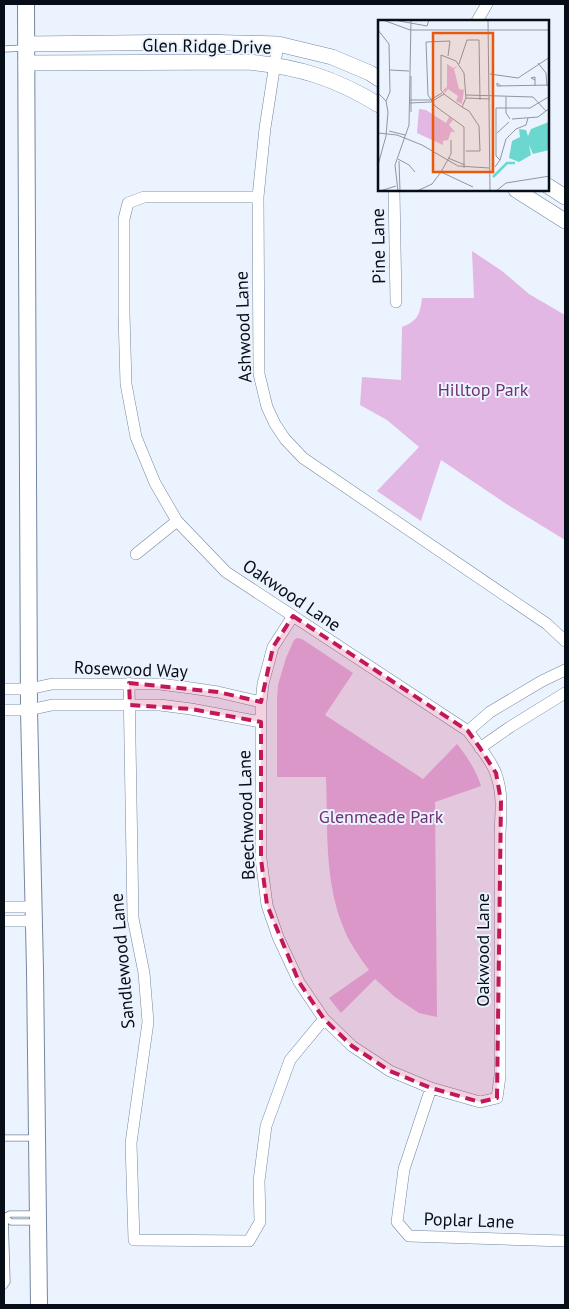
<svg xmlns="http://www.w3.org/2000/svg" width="569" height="1309" viewBox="0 0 569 1309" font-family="'PT Sans',sans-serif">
	<rect width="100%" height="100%" fill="#ebf3fe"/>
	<!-- green -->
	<path fill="#e2b7e3" d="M472,251l30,20 27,23 36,21v225l-57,-35 -67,-45 -20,61 -44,-30 42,-44 -32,-27 -27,-15 2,-28 39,3 1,-53c16,-6 18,-13 20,-29h52z
		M297,638l5,1 51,34 -28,42 98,64 34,-35c11,14 19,26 24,42l-46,16 2,215 -18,-4 -24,-16 -20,-18 -34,34 -12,-15 40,-28c-11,-15 -21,-29 -27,-46 -18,-47 -14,-98 -16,-147h-49v-77l1,-15 8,-27 8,-18z"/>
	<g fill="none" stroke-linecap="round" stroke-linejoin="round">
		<!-- service casing -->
		<g stroke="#7587a0" stroke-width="7">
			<path id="service" d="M4,49l20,-1
				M4,1138h33
				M4,1217l6,-3h26
				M5,1217l6,5h25
				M4,1286l3,-4 -2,-65"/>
		</g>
		<!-- minor casing -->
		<g stroke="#7587a0" stroke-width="12">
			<path id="minor" d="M477,21l10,-17
				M278,44l-13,84 -7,69 1,177 8,33 8,17 10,15 18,19 244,166 18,17
				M394,190l2,112
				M258,197h-114l-16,6 -4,16v95l2,70 10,53 19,46 22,38 49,51 242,159c8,11 24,30 28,43 7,19 5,39 4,59v243l-3,22 -17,4 -49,-14 -41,-17 -38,-25 -28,-27 -25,-37 -21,-45 -11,-32 -6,-46v-157l2,-18 10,-37 20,-31
				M136,554l41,-33
				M129,683l4,235 11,55 4,49 -17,121 3,97 115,1 11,-19 -1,-41 7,-55 24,-66 34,-41
				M4,689h25l23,-5h108l31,4 27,4 43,10
				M4,710h25l23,-5h108l31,4 70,13
				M468,731l22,-19 52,-31 23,-11
				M480,748l30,-21 55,-34
				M4,907h30
				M4,921h30
				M431,1088l-27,81 -7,53 12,14 156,5"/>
		</g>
		<!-- tertiary casing -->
		<g stroke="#7587a0" stroke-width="16">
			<path id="tertiary" d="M26,44l175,-2 77,2 54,13 38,16 9,6
				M26,63l222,-1c51,5 87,16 131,43
				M548,186l17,11
				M516,190l49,31"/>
		</g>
		<!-- secondary casing -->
		<g stroke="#7587a0" stroke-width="18">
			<path id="secondary" d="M26,4l3,706 6,259 4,336"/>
		</g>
		<!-- service -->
		<use href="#service" stroke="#fff" stroke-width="5.5"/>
		<!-- minor -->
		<use href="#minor" stroke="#fff" stroke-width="11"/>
		<!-- tertiary -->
		<use href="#tertiary" stroke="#fff" stroke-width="15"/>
		<!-- secondary -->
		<use href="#secondary" stroke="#fff" stroke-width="16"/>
	</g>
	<!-- marked area -->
	<path fill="#c2185b" fill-opacity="0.2" stroke="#c2185b" stroke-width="4" stroke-dasharray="10 6" stroke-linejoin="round" d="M293,616l175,115 12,17 16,25 5,28 -4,297 -17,4 -49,-14 -41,-17 -38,-25 -28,-27 -25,-37 -32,-77 -6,-46v-137l-70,-13 -61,-4 -1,-22 89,9 43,10 12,-55z"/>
	<g text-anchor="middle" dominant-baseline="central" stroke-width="4" stroke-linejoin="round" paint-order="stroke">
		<!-- street labels -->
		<g font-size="18" fill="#070e17" stroke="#ebf3fe">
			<text transform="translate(207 46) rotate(1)">Glen Ridge Drive</text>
			<text transform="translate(378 246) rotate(-91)">Pine Lane</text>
			<text transform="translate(243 327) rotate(-92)">Ashwood Lane</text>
			<text transform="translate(292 595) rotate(34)">Oakwood Lane</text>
			<text transform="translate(131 669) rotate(2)">Rosewood Way</text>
			<text transform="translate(246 815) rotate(-92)">Beechwood Lane</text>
			<text transform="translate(482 950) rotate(-90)">Oakwood Lane</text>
			<text transform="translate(122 961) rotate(-95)">Sandlewood Lane</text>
			<text transform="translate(469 1220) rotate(2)">Poplar Lane</text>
		</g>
		<!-- park labels -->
		<g font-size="18" fill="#713074" stroke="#ebf3fe">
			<text x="483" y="389">Hilltop Park</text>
			<text x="381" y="816">Glenmeade Park</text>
		</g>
	</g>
	<!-- overview -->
	<g transform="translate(378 20)">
		<rect width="171" height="171" fill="#ebf3fe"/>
		<path d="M69,44l6,4 5,-2 -4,3 5,20 5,1 -2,14 -6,-3 2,-5 -10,-7 -3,4 -2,-3 4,-3zM41,89l7,1 20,13 3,-6 4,3 -4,5 6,7h-4l-3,8 -5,1v4l-26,-12z" fill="#e2b7e3"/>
		<path d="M171,102v28l-16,4 -4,-9 2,10 -12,7 -10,-4 3,-17 8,-4 -1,-8 7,1 2,6 3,-7z" fill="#6bd7cf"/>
		<path fill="none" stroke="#6bd7cf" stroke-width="2.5" d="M115,157l14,-14h8"/>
		<path fill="none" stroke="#9097a2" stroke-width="1" d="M5,0l27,10h140M16,0l33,6 2,-6M110,0l2,171M0,10l11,14 1,48 -4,9M70,36l2,-15 -24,1 2,53 7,11 29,21v41M160,43l8,10 1,13M81,44l8,-24h12l1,60M12,50l19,1M112,54l28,4 32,-21M157,60l-4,-2 4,-1v9M123,66l-4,-3v3l53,-1M0,73l8,8 2,11 -2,24 -8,29M88,75l67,2 13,14M128,77v16l4,6M88,78l24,1M32,80h20l12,-7M32,83l21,-1 13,-8M84,87l4,-9 -2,-25 -8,-12 -15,-6v35l3,4 11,8 7,5 7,4 10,15 1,25h-14M33,92v-36M134,99l26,-2 12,-9M11,111l16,4M0,113l19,2 25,10 36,21 31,2M119,113l12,-11M70,138l17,7M20,139l11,6 6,7M122,140l-4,-4v-48h34l20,-12M21,141l1,30M117,147l5,-7 6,-21 10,-10 10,-4 2,-7M63,152l32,15M2,171l16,-5M20,171l-3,-26 14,-40 2,-105M39,171l15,-7 9,-12 10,-18v-14M118,171l10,-8 44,-7"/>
		<path fill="#e8590c" fill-opacity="0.15" stroke="#e8590c" stroke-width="2.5" d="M55,13h60v139h-60z"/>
		<rect width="171" height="171" fill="none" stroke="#070e17" stroke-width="2.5"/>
	</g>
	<!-- border -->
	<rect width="569" height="1309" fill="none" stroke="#070e17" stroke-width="10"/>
</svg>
